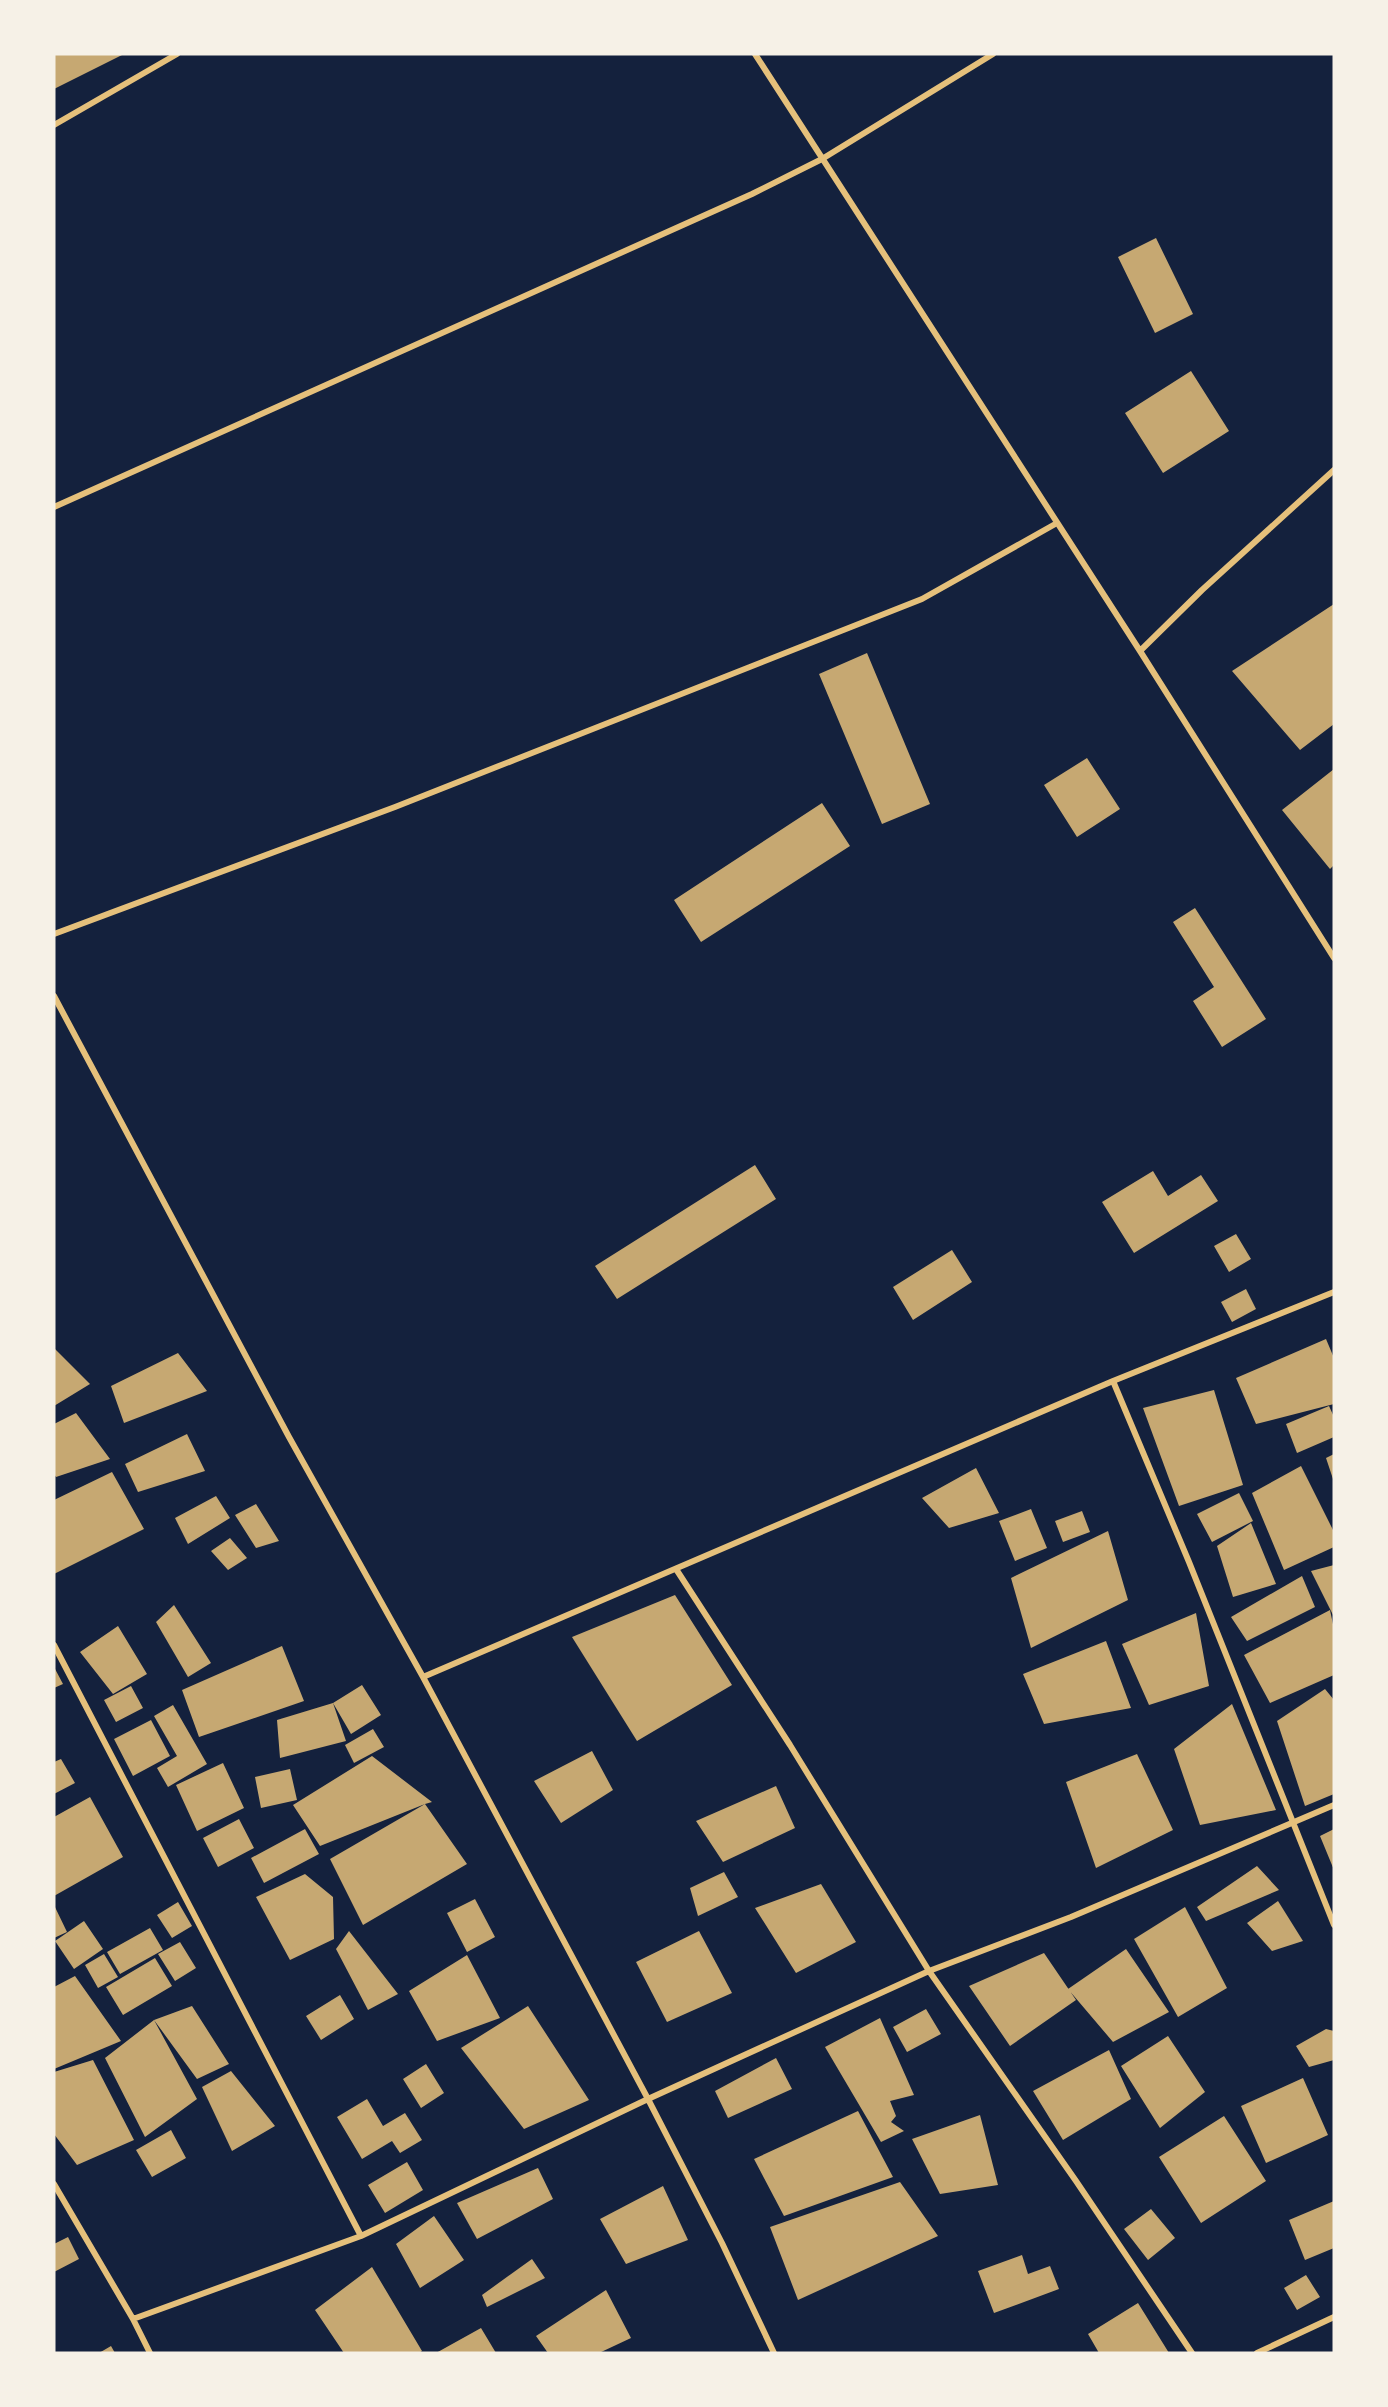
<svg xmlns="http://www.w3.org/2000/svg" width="1388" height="2407" viewBox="0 0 1388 2407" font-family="Karla,sans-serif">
	<rect width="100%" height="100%" fill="#14213d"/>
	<!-- building -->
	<path fill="#c6a872" d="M54,54h70l-70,35z
		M1156,238l37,76 -38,19 -37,-76z
		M1191,371l38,60 -66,42 -38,-60z
		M1334,604v120l-34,26 -68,-79z
		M867,653l63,151 -48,20 -63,-150z
		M1087,758l33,51 -43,28 -33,-52z
		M1334,769v96l-4,4 -48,-59z
		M822,803l28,43 -149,96 -27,-42z
		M1195,908l71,111 -44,28 -29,-46 21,-14 -41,-65z
		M755,1165l21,34 -159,100 -22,-33z
		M1153,1171l15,25 33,-21 17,26 -84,52 -32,-51z
		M1236,1234l15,25 -22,13 -15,-26z
		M952,1250l20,32 -59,38 -20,-33z
		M1246,1289l10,20 -24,13 -11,-20z
		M1326,1339l8,19v46l-78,20 -20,-46z
		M54,1348l36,36 -36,22z
		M178,1353l29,38 -83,32 -13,-37z
		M1214,1390l29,95 -64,21 -36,-98z
		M1329,1406l5,11v20l-37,16 -11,-29z
		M76,1413l34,46 -54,18 -2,-3v-50z
		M187,1434l18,37 -67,21 -13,-28z
		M1334,1454v28l-8,-24z
		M1301,1466l33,66v15l-50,23 -32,-77z
		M976,1468l23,45 -50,15 -27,-30z
		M112,1472l32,57 -90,45v-74z
		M1239,1493l14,28 -41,21 -15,-28z
		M216,1496l14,22 -42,26 -13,-26z
		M256,1504l23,37 -23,7 -21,-33z
		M1031,1509l16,39 -32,13 -16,-40z
		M1082,1511l8,21 -27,10 -8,-21z
		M1251,1523l25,61 -43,13 -16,-51z
		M1108,1531l20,69 -97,48 -20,-70z
		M230,1538l17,20 -19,12 -17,-19z
		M1334,1565v52l-23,-46z
		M1302,1576l13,31 -68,34 -16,-24z
		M675,1595l57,90 -95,56 -65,-104z
		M174,1605l37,58 -23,14 -32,-55z
		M1330,1610l4,19v46l-64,28 -26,-48z
		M1196,1613l13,73 -60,19 -27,-61z
		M118,1626l29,48 -34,20 -33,-42z
		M1106,1641l25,67 -87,16 -21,-50z
		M282,1646l22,55 -105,36 -17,-47z
		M54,1667l9,17 -9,4z
		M362,1685l19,30 -30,19 -18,-31 13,38 -66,17 -3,-38 56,-17z
		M131,1686l12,22 -27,14 -12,-22z
		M1325,1689l9,11v94l-29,12 -28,-85z
		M1232,1704l44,106 -76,15 -26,-76z
		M173,1705l34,59 -39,23 -11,-19 20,-12 -23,-40z
		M151,1720l19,36 -37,20 -19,-37z
		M373,1729l11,18 -30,16 -9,-18z
		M592,1751l21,39 -52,33 -27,-42z
		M1137,1754l36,76 -77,38 -30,-86z
		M372,1756l60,46 -7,2 42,60 -104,61 -33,-66 95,-55 -105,42 -27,-41z
		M61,1759l14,24 -21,11v-32z
		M223,1763l21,45 -47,23 -21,-46z
		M290,1769l7,31 -36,8 -6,-31z
		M776,1786l19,42 -72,34 -27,-41z
		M90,1797l33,60 -69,39v-79z
		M239,1819l15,29 -36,19 -15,-29z
		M305,1829l14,25 -55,29 -13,-25z
		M1334,1829v41l-14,-34z
		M1257,1866l22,24 -73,31 -9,-14z
		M724,1872l14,25 -40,19 -8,-28z
		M305,1874l28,23 1,42 -44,21 -34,-63z
		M821,1884l35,58 -60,31 -41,-65z
		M475,1899l20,38 -28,15 -20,-39z
		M1278,1901l25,40 -31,10 -25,-28z
		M178,1902l14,24 -20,12 -15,-23z
		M54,1905l13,27 -13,6z
		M1185,1907l42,81 -49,29 -44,-78z
		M84,1921l19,28 -29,20 -19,-28z
		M150,1928l13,22 -43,24 -13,-22z
		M349,1931l49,63 -30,16 -32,-61z
		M699,1931l33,62 -65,29 -31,-60z
		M180,1942l16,26 -21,13 -17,-27z
		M1126,1949l43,63 -56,30 -45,-53z
		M1044,1953l32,47 -66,46 -41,-60z
		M104,1954l14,23 -20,11 -13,-23z
		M467,1955l33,63 -63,23 -28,-50z
		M155,1958l17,28 -49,29 -17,-28z
		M75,1976l46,65 -67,28v-82z
		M340,1995l14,24 -33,21 -15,-24z
		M192,2006l37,58 -32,15 -43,-59 43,79 -52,38 -40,-79 49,-38z
		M528,2006l61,94 -65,29 -63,-81z
		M926,2009l15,25 -34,18 -14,-25z
		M880,2018l34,77 -24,6 6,15 -5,6 13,9 -23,11 -56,-95z
		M1326,2029l8,2v29l-25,7 -13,-21z
		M1168,2036l37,56 -45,36 -39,-62z
		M1109,2050l22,49 -68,41 -30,-49z
		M776,2058l16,31 -64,29 -13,-27z
		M93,2060l41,80 -57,25 -23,-31v-62z
		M426,2064l18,29 -23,15 -18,-29z
		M231,2071l44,55 -43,25 -30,-64z
		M1303,2078l25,57 -62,28 -25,-57z
		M367,2099l16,27 22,-13 17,27 -22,13 -8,-12 -30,18 -25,-42z
		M858,2111l35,66 -109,39 -30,-57z
		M980,2115l18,70 -58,9 -28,-55z
		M1224,2116l42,65 -65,42 -42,-66z
		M171,2130l15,28 -34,19 -16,-27z
		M407,2162l16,28 -38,23 -17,-28z
		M538,2168l15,31 -76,40 -20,-36z
		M900,2182l38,54 -140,64 -28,-73z
		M663,2186l25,54 -62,24 -26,-45z
		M1334,2201v47l-29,12 -16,-40z
		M1151,2209l24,29 -27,22 -24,-31z
		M434,2216l30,44 -44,28 -24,-44z
		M68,2237l11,22 -25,13v-28z
		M1022,2255l6,19 22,-8 9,23 -65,24 -16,-42z
		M532,2259l13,19 -58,29 -5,-12z
		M372,2267l50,84 -3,2h-75l-29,-43z
		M1306,2275l14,22 -23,13 -13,-22z
		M606,2290l25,48 -32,15h-51l-12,-17z
		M1138,2303l31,50h-70l-11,-19z
		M481,2328l15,25h-60z
		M111,2346l4,7h-16z"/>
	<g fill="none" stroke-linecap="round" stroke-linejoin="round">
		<!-- minor -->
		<path stroke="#e5c07b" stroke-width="6" d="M755,54l385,597 194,307
			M54,125l123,-71
			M54,507l698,-313 70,-35 171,-105
			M1140,651l62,-61 132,-120
			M54,934l341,-127 527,-208 135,-76
			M54,996l235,441 134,240 225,422 74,144 52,110
			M1113,1381l76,181 145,363
			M676,1569l114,176 139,226 147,210 116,172
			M54,1645l307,591 287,-137 281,-128 142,-54 263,-112
			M423,1677l690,-296 221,-89
			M54,2184l79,135 17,34
			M133,2319l228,-83
			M1257,2353l77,-36"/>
	</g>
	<!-- border -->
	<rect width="1388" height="2407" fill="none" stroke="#f6f1e7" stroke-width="111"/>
</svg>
